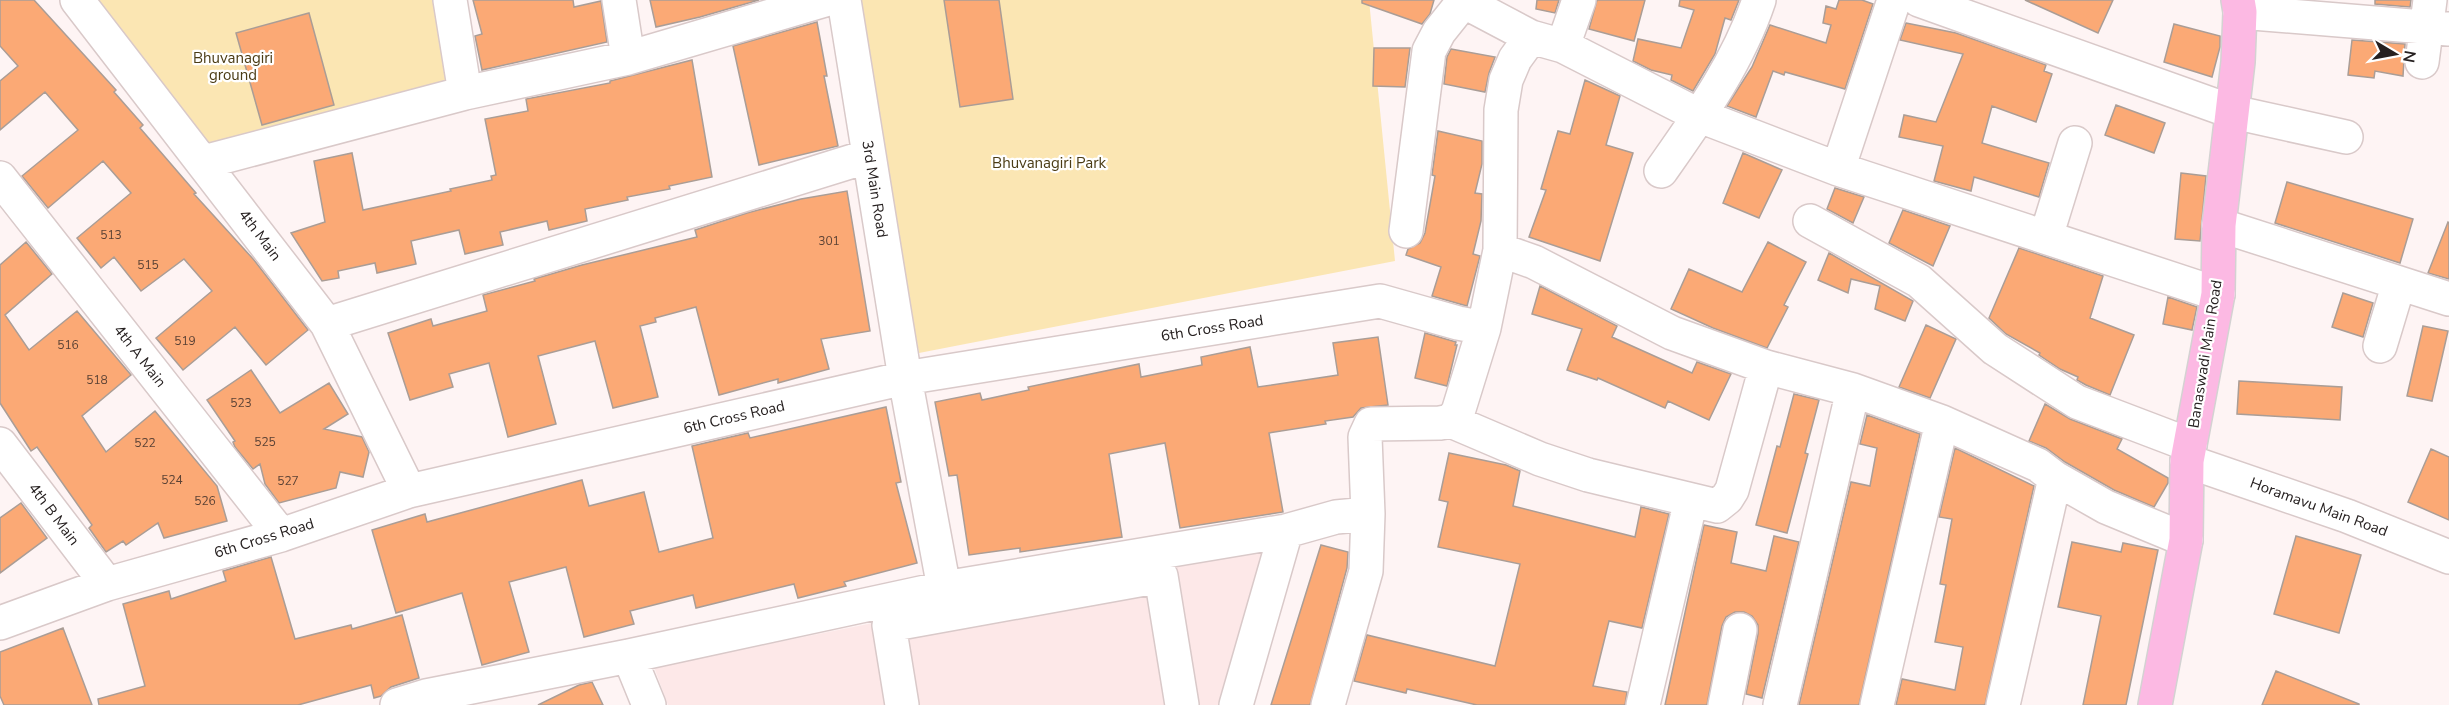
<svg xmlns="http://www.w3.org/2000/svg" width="2449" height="705" viewBox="0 0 2449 705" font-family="'Nunito Sans',sans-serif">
	<rect width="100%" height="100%" fill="#fef4f4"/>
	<!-- built -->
	<path fill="#fde8e8" d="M1273,543l-45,162h-560l-14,-38z"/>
	<!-- green -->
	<path fill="#fbe6b3" d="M96,0h345l14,79 -249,65z
		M854,0h515l26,261 -476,92z"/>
	<!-- building -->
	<path fill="#fba975" stroke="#aa9d96" stroke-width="1.5" d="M0,0h34l82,90 -2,2 29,33 -3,3 56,65 -2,1 60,66 54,70 -42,35 -31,-38 -52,43 -27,-32 56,-47 -28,-32 -43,32 -27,-34 -13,11 -24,-30 54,-45 -28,-32 -55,47 -26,-32 56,-46 -33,-38 -45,38v-49l18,-15 -18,-20z
		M473,0h100l1,7 27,-6 6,41 -125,28 -7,-34 7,-2z
		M650,0h109l-59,17 -44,10z
		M944,0h55l14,99 -53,8z
		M1362,0h72l-4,14 -8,10 -60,-21z
		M1537,0h22l-4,13 -19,-4z
		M1597,0h48l-11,41 -45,-12z
		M1680,0h59l-8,20 -6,-2 -10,36 -22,37 -22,-11 1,-5 -21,-5 -18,-9 5,-22 43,9 13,-38 -15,-4z
		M1839,0h23l11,4 -28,85 -60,-17 -1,3 -11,-4 -17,46 -29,-11 25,-39 18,-42 56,18 5,-18 -8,-2 3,-17 10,3z
		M2025,0h88l-15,33z
		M2375,0h36l-1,7 -35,-3z
		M309,13l25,92 -72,20 -26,-92z
		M817,22l10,54h-3l14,70 -79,19 -26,-119z
		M1906,23l50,10 90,32 -2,6 8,3 -16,48 -44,-16 -10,37 67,20 -10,34 -65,-20 -3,14 -37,-10 9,-35 -44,-9 5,-22 32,7 27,-68 -63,-14z
		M2174,24l46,12v11l-8,30 -48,-15z
		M2352,40l53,4 -2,32 -28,-5 -1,7 -26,-3z
		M1374,48h36l-5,39 -32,-1z
		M1451,49l44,8 -6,16 -4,19 -41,-8 3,-27z
		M692,60l20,117 -43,9 1,3 -43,8 1,3 -43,9 2,12 -38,9 -2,-9 -47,11 3,13 -38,9 -6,-24 -48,11 5,23 -39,9 -2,-10 -37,8 1,7 -17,3 -31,-48 34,-11 -11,-61 38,-8 11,57 88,-19 -1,-2 42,-9 -1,-4 5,-1 -11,-56 43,-8 -2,-12 84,-16v-2z
		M1585,80l35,16 -14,49 27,8 -33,108 -71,-24 17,-47 -5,-1 17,-58 12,3z
		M2116,105l49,18 -11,30 -49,-18z
		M1438,131l44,10v23l-7,29 7,1 -1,27 -8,33 7,2 -13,50 -35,-10 9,-29 -35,-12 2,-6 12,-6 5,-10 10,-57 -3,-1z
		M1743,153l39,17 -23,48 -36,-15z
		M2181,173l25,3 -6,65 -25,-2z
		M2287,182l126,37 -13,44 -125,-40z
		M1835,188l29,9 -11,26 -26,-14z
		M847,191l23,140 -49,8 8,30 -51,14v-4l-59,16 -23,-88 -41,11 1,4 -16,4 18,71 -45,11 -18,-67 -57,15 18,68 -48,13 -19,-74 -40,11 4,13 -43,13 -22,-67 43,-14 2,7 54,-15 -4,-16 52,-14 -1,-2 48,-14 115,-28 -2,-7 52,-17 54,-14z
		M1903,210l47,16 -17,40 -44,-23z
		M2448,222l1,1v56l-21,-6z
		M26,242l26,32 -47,41 24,35 48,-39 54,64 -49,41 24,36 49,-41 62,75 10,35 -63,17 -6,-15 -32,22 -3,-4 -17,11 -17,-24 3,-3 -55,-78 -6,4 -31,-48v-138z
		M1768,242l38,20 -22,43 4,2 -21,41 -54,-20 -42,-19 18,-40 53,23z
		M2019,248l84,28 -13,42 44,17 -24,60 -24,-10 -9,-5 1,-3 -18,-8 -21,-14 1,-2 -34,-19 -17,-16z
		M1829,253l84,48 -8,20 -30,-12 5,-23 -29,-7 -3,14 -30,-13z
		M1540,286l77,40 -5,11 80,36 5,-11 34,12 -22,46 -41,-19 -3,7 -67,-30 -1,2 -30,-10 15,-41 -50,-15z
		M2343,293l30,10 -10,34 -31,-10z
		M2168,297l29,10 -5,23 -29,-6z
		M1926,325l30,14 -26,59 -31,-11z
		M2423,326l25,5 -16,70 -25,-5z
		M1425,333l31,9 -1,3h2l-10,41 -32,-8z
		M1378,337l10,68 -27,3 -8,9 -28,4 1,3 -57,9 14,79 -103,16 -15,-85 -56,11 13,83 -102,15v-4l-51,7 -12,-80 -8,1 -14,-74 45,-9 2,7 47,-10 -1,-3 111,-23 2,13 61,-12 -1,-8 49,-10 8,40 80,-12 -5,-32z
		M251,370l29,43 49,-30 19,31 -24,15 38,8 7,15 -6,25 -23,-5 -4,16 -57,15 -14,-19 -5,-20 -7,5 -18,-22 -2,-5 2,-1 -28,-41z
		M2239,381l103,6 -2,33 -103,-6z
		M1794,394l25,6 -14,53 3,1 -21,79 -31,-8 21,-79 3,1z
		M2045,404l25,15 52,20 -5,10 51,29v5l-14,24 -40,-17 -49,-28 -19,-14 -17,-7z
		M886,407l15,75 -5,1 21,80 -73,19 2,4 -48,12 -4,-14 -98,24 -3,-13 -63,16 4,13 -50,13 -18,-70 -57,15 20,70 -47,13 -20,-72 -66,20 -24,-83 53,-16 2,8 155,-42 7,26 55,-14 15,60 54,-14 -21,-92 56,-13 2,5z
		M1867,415l53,19 -61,271h-60l52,-223 19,4 7,-38 -17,-4z
		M1955,448l79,38 -49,219h-89l6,-26 53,11 8,-43 -28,-5 11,-57 -6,-1 12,-65 -13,-2z
		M2431,449l18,8v63l-41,-18z
		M1449,453l57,12 14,6 -7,35 122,31 6,-30 28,7 -27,114 -33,-7 -16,65 34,6 -2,13h-148l-70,-16 -1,4 -52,-12 13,-46 128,31 25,-102 -82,-17 10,-45 -9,-2z
		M21,503l26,35 -47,35v-55z
		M1704,525l33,7 -6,31 35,8 8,-35 25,6 -37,156 -16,-4 12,-60v-9l-6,-9 -8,-4h-9l-9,5 -4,9 -15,79h-42z
		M2296,536l65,19 -22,78 -65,-19z
		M2072,542l49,10 2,-9 35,7 -32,155h-43l18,-89 -43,-9z
		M1321,545l27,7 -1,16 -37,137h-39z
		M271,557l24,82 56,-14 1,4 50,-14 17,63 -28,9 -10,9 -7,2 -3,-13 -73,20h-199l-1,-6 47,-13 -22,-82 46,-13 2,8 55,-18 -3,-10z
		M63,628l29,77h-88l-4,-9v-44z
		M2276,671l83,33v1h-97z
		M592,682l11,23h-65l41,-20z"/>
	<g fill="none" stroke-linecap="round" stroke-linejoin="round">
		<!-- minor casing -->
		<g stroke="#d9c9c9" stroke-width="36">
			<path id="minor" d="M77,0l250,324 82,167
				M450,0l15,93
				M619,0l9,58
				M844,0l61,378 39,210
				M1461,0l70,37 32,9 137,70 138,53 380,125
				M1919,0l314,112 113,25
				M2240,12l209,17
				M1563,46l16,-46
				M2422,62l8,-62
				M204,162l261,-69 163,-35 197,-58
				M1838,169l56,-169
				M1661,171c38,-54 77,-108 98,-171
				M0,178l281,357
				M1810,221l109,60 76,68 82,53 113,43
				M2219,225l230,74
				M1406,231l23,-180 10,-19 24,-30
				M2046,237l29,-94
				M1500,250l34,12 138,71 94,34 87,23 89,32 96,43 17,13 51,29 80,33
				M327,324l542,-168
				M2380,346l19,-63
				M1451,421l89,38 48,16 129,31 10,-8 5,-8 34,-123
				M0,444l107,140
				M2187,461l160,55 102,41
				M0,623l107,-39 174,-49 128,-44 496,-113 475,-77 78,22 26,5
				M629,656l20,49
				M397,705l29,-9 203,-40 315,-68 342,-57 50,-14 32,-3 -3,-77 6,-13 69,-1 11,-2 7,-9 26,-84 16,-78 1,-140 5,-30 9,-21 16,-22
				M902,705l-13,-80 272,-49 21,129
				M1236,705l50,-174
				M1328,705l38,-134 2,-57
				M1643,705l48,-205
				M1725,705l15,-75
				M1780,705l73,-315
				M1877,705l65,-283
				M2003,705l52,-227"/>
		</g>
		<!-- major casing -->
		<g stroke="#d4d2d2" stroke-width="36">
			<path id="major" d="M2155,705l31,-165 1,-79 31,-167 1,-69 19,-163 2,-50 -2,-12"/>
		</g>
		<!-- minor -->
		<use href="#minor" stroke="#fff" stroke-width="33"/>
		<!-- major -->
		<use href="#major" stroke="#fcb9e3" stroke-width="33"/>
	</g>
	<g text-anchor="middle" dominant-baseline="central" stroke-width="4.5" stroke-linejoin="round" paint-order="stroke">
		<!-- number labels -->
		<g font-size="12" fill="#5b4235">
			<text x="111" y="235">513</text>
			<text x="829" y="241">301</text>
			<text x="148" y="265">515</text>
			<text x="185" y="341">519</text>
			<text x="68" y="345">516</text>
			<text x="97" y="380">518</text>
			<text x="241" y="403">523</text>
			<text x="265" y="442">525</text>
			<text x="145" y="443">522</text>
			<text x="172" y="480">524</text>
			<text x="288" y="481">527</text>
			<text x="205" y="501">526</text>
		</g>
		<!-- park labels -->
		<g font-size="15" fill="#4b3c15" stroke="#fff">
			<text x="233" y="58">Bhuvanagiri<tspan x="233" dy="17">ground</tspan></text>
			<text x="1049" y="163">Bhuvanagiri Park</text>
		</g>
		<!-- street labels -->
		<g font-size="15" fill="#262020" stroke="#fff">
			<text transform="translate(875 189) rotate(81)">3rd Main Road</text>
			<text transform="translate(260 235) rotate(53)">4th Main</text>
			<text transform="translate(1212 328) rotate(-9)">6th Cross Road</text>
			<text transform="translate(2205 354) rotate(-81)">Banaswadi Main Road</text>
			<text transform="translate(140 356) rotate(52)">4th A Main</text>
			<text transform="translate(734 417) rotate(-13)">6th Cross Road</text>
			<text transform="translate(2319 507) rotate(20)">Horamavu Main Road</text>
			<text transform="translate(54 514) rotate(53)">4th B Main</text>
			<text transform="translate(264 538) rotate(-17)">6th Cross Road</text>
		</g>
	</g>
	<!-- north arrow -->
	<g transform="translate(2395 54) rotate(100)" stroke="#ffffff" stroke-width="4.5" paint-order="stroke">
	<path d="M0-4.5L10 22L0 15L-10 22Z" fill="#262020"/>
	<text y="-9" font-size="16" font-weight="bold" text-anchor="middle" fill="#262020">N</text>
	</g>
</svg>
